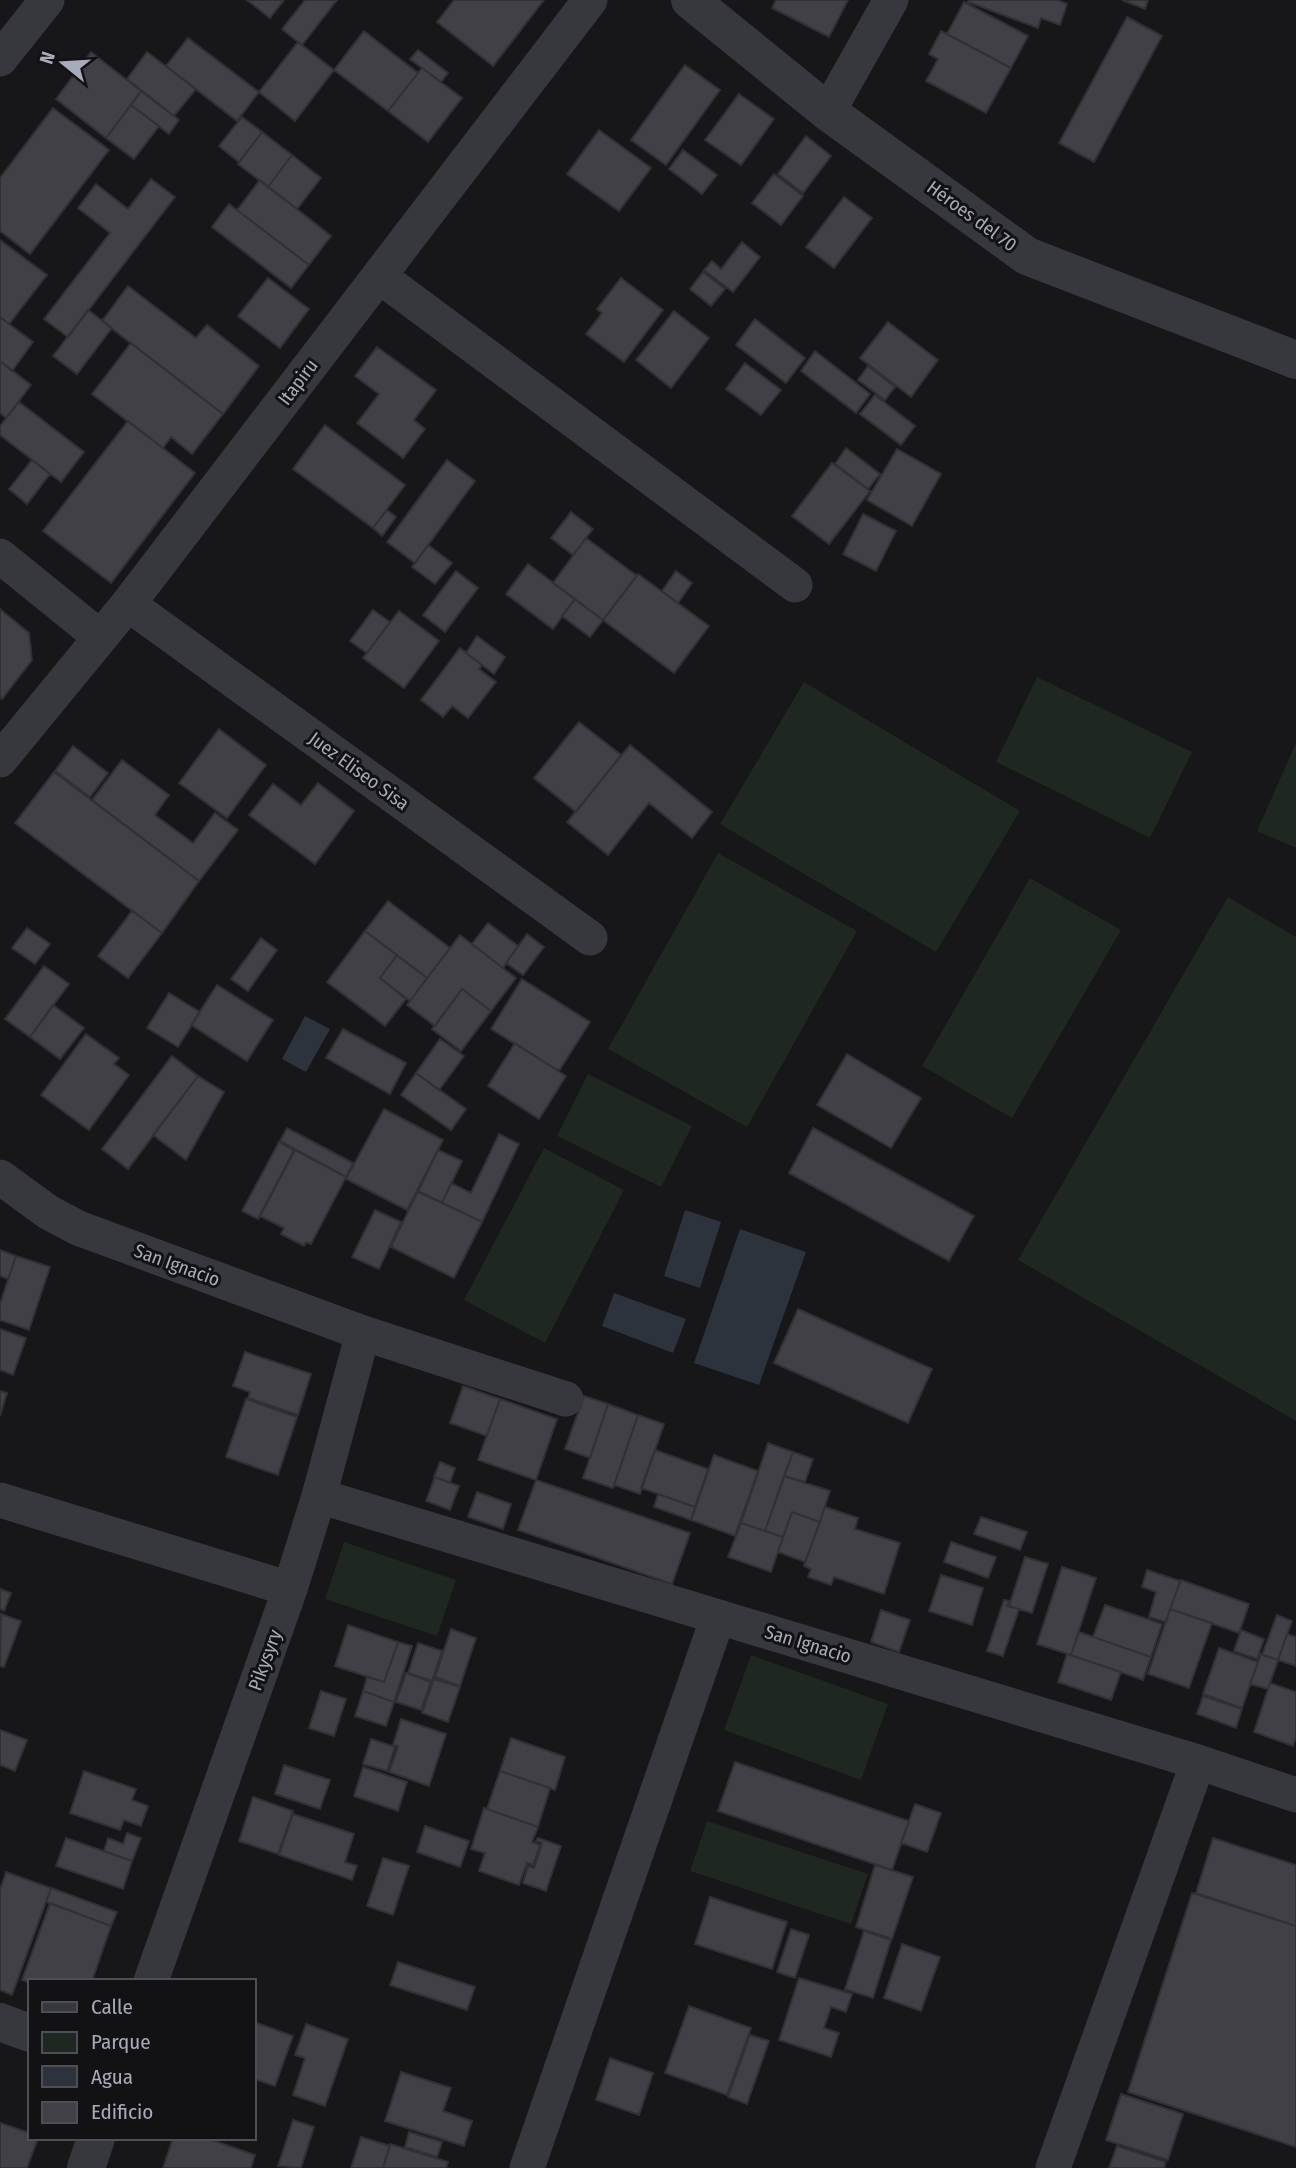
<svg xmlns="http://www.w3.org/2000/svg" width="1296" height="2168" viewBox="0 0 1296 2168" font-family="'Fira Sans Condensed',sans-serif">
	<rect width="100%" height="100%" fill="#171619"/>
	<!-- green -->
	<path fill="#1e2720" d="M1037,677l155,75 -42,86 -154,-76z
		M804,682l216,129 -84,141 -216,-128z
		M1296,743v105l-39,-17z
		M718,853l139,78 -110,196 -139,-78z
		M1030,878l91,52 -109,188 -90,-52z
		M1228,897l68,40v484l-278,-161z
		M588,1074l104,52 -31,61 -104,-51z
		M544,1148l80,42 -79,153 -81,-43z
		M344,1542l112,38 -19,56 -112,-37z
		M751,1655l137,49 -27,76 -137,-50z
		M707,1821l161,53 -17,50 -161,-53z"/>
	<!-- water -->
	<path fill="#2c333d" d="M305,1016l25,13 -24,43 -24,-13z
		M685,1210l36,12 -21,66 -36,-12z
		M740,1229l66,23 -47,133 -65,-22z
		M614,1293l72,26 -13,34 -71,-27z"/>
	<!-- building -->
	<path fill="#414046" stroke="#313035" stroke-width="2" d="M247,0h37l-14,18z
		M305,0h32l-35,45 -20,-16z
		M454,0h90l-51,66 -56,-44z
		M776,0h72l-19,37 -57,-29z
		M969,0h89l9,4 -7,21 -19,-7 -3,10 -70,-26z
		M1122,0h26l-3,9z
		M964,2l64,34 -17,32 -64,-34z
		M1127,17l35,19 -68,126 -35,-19z
		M364,31l54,42 -30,38 -54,-41z
		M941,31l70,37 -25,45 -60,-32 12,-22 -9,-5z
		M188,38l71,54 -22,29 -71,-55z
		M298,42l36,28 -39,51 -36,-29z
		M418,50l30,23 -7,9 -31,-23z
		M91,52l50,39 -35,47 -50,-39z
		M147,52l49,37 -22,27 -47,-37z
		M685,65l35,25 -54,75 -35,-25z
		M422,68l40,30 -34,44 -40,-31z
		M141,91l38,29 -10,14 -38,-29z
		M739,94l35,25 -33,46 -36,-25z
		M131,105l28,21 -25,33 -28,-21z
		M53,108l56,42 -79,104 -30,-23v-53z
		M242,117l20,15 -23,30 -20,-16z
		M599,130l52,38 -32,43 -52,-37z
		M262,132l30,23 -24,32 -30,-23z
		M806,136l25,20 -28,37 -25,-19z
		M683,150l34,25 -15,19 -33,-25z
		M292,155l29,23 -24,31 -29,-22z
		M774,174l29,22 -22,29 -29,-22z
		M151,179l24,18 -107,140 -24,-18 66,-86 -32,-25 18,-24 32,25z
		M260,180l71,56 -22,29 -72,-55z
		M844,197l28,21 -38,50 -28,-21z
		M229,204l80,61 -18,23 -79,-61z
		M0,240l47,35 -38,49 -9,-7z
		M742,242l18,15 -27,35 -29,-22 8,-9 9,8z
		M703,272l22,17 -14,17 -21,-17z
		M268,278l41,31 -29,39 -42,-32z
		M621,278l42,32 -39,52 -38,-28 16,-21 -5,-4z
		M128,286l68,52 11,-13 52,41 -36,48 -121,-93z
		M88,310l24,18 -35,46 -24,-18z
		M674,311l35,27 -38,50 -35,-28z
		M0,317l33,25 -21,29 -12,-10z
		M755,319l50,39 -19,25 -50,-38z
		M888,322l50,38 -27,37 -51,-39z
		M131,343l92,71 -31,40 -21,-17 -8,11 -71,-54z
		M377,347l59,43 -22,30 11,9 -22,29 -46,-35 22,-29 -24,-18z
		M815,351l55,43 -14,19 -55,-42z
		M0,361l31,24 -25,33 -6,-5z
		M745,363l36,27 -20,25 -35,-26z
		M868,366l27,21 -10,13 -27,-20z
		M875,395l40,31 -14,19 -41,-31z
		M19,402l65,50 -23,30 -61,-47v-9z
		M128,421l67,52 -84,110 -68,-52z
		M325,425l80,60 -32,43 -80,-59z
		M846,448l34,26 -12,15 -33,-25z
		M897,449l44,25 -29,52 -45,-26z
		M32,460l18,14 -23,30 -18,-15z
		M447,460l28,21 -60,82 -28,-21z
		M832,463l38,28 -41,53 -37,-28z
		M387,510l9,7 -14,19 -9,-8z
		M571,512l22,17 -20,26 -22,-17z
		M863,514l33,17 -20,40 -33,-17z
		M586,538l51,38 -34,44 -50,-37z
		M428,545l24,18 -17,21 -23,-17z
		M528,564l47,35 -22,30 -47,-35z
		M456,571l22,17 -33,44 -22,-17z
		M676,571l16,12 -14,20 -16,-12z
		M638,574l71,52 -35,47 -71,-53z
		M575,599l28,21 -13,17 -28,-21z
		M0,609l29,24 3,27 -30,39 -2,-2z
		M373,610l17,12 -23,31 -17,-12z
		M399,611l40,30 -35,47 -41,-30z
		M477,636l28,21 -11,17 -28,-21z
		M460,648l22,17 -3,4 17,13 -28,36 -16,-12 -9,11 -22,-17z
		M579,722l42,33 -45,57 -42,-34z
		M219,729l47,36 -39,53 -48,-35z
		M630,745l82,67 -20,26 -43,-35 -41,52 -41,-33z
		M73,746l35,27 -18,24 -35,-26z
		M122,760l47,35 -14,20 38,28 22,-30 23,17 -39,51 -107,-81z
		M54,772l145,109 -37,52 -147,-110z
		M318,783l36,28 -39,53 -66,-49 24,-31 28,21z
		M388,901l62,47 -23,30 -62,-47z
		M132,911l30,22 -34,45 -30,-22z
		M488,923l30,23 -15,22 -31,-24z
		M27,928l23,16 -15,20 -23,-16z
		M365,931l32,24 -17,23 26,21 -21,27 -58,-44z
		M527,934l17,13 -21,28 -17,-12z
		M460,935l56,43 -25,33 -29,-22 -27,37 -28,-21z
		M261,938l16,12 -29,41 -17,-12z
		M397,955l30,23 -17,23 -30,-23z
		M44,966l25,18 -39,53 -25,-18z
		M522,979l68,43 -31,49 -68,-42z
		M217,985l56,35 -26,41 -56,-36z
		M462,989l29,22 -30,40 -29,-22z
		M169,993l31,19 -22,35 -31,-19z
		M53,1005l31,23 -24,31 -30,-22z
		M343,1029l63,34 -16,31 -64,-36z
		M86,1034l33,24 -5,6 15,11 -40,55 -48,-35z
		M440,1039l24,17 -25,34 -23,-17z
		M515,1043l51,33 -27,43 -51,-33z
		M847,1054l74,44 -30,50 -74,-43z
		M172,1056l26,20 -70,93 -26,-20z
		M416,1073l50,36 -15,21 -50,-35z
		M198,1076l26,16 -38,68 -33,-25z
		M384,1109l59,31 -36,70 -61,-31z
		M287,1128l66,35 -7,14 -66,-36z
		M813,1128l161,88 -25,45 -160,-88z
		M499,1134l20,10 -37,78 -40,-19 9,-20 20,10z
		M279,1142l15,8 -36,69 -16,-8z
		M295,1150l51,27 -35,67 -5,-2 -2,4 -23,-12 3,-6 -24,-12z
		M438,1150l24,11 -20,42 -24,-11z
		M418,1191l64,31 -28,56 -63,-31z
		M375,1210l26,12 -22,47 -27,-12z
		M0,1250l16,6 -8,23 -8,-3z
		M16,1256l34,11 -21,63 -29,-10v-16z
		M798,1309l134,60 -24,54 -134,-60z
		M0,1329l26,9 -13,37 -13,-5z
		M245,1352l66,22 -13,41 -50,-17 2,-6 -17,-6z
		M463,1386l37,13 -13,37 -37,-13z
		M0,1391l7,2 -7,23z
		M584,1396l24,8 -18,54 -25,-9z
		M246,1399l51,18 -19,58 -52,-18z
		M500,1399l57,20 -21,61 -58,-20z
		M608,1404l30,11 -25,73 -30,-10z
		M638,1415l26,9 -24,70 -26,-9z
		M768,1443l25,9 -28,79 -24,-8z
		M655,1450l53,19 -13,38 -54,-19z
		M793,1452l20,7 -8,23 -21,-6z
		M714,1455l44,16 -23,65 -44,-16z
		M440,1462l15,6 -5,15 -16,-6z
		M784,1476l46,15 -10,31 -28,-10 -9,25 -18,-6z
		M435,1477l24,9 -9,24 -24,-9z
		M536,1480l154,53 -18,51 -154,-54z
		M477,1492l34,12 -8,25 -35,-12z
		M658,1494l37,13 -4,13 -37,-13z
		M825,1507l33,11 -3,11 45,14 -16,51 -50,-17 -3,8 -23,-8 3,-8 -7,-3z
		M792,1512l28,10 -15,40 -27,-10z
		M981,1517l46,15 -7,18 -46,-16z
		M741,1523l42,14 -12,35 -43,-15z
		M951,1542l45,15 -8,21 -44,-16z
		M1025,1557l23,7 -16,49 -23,-7z
		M1062,1567l34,11 -25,77 -34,-11z
		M1147,1570l33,11 -14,41 -17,-5 7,-25 -14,-5z
		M941,1575l42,13 -11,37 -43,-14z
		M1181,1580l68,24 -10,29 -69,-24z
		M0,1589l11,4 -7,18 -4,-2z
		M1004,1600l5,1 -2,5 12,3 -16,47 -16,-5z
		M1105,1605l57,19 -11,33 -58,-20z
		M1170,1609l42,14 -23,65 -41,-14z
		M881,1610l29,10 -11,32 -28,-10z
		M1,1614l20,7 -17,46 -4,-1z
		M1277,1615l15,6 -14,39 -16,-5z
		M348,1625l50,17 -14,40 -49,-16z
		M451,1629l25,9 -16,48 -25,-9z
		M1241,1630l23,9 -7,20 -23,-8z
		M1079,1632l72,25 -8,23 -72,-25z
		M1287,1634l9,3v29l-18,-6z
		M398,1642l14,4 -18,56 -31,-11 4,-14 17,5z
		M418,1643l24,8 -10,30 -24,-8z
		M1219,1648l39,14 -16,46 -39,-14z
		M1067,1654l54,18 -10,28 -53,-18z
		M1261,1654l17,6 -10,29 -18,-5z
		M406,1673l25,9 -10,28 -25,-8z
		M434,1679l26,8 -12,35 -26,-9z
		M1270,1683l26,9v45l-3,9 -39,-14z
		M321,1691l25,8 -12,37 -25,-8z
		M363,1691l31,11 -8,24 -31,-10z
		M1203,1696l39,13 -6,19 -39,-14z
		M401,1719l45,15 -17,52 -40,-14 9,-26 -5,-1z
		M0,1730l27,10 -12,31 -15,-6z
		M511,1738l54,19 -10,33 -55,-19z
		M371,1739l24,8 -8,24 -24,-7z
		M735,1762l174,59 -17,49 -174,-59z
		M284,1765l46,15 -10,29 -45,-15z
		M363,1767l44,15 -9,29 -44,-15z
		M84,1771l52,18 -4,11 16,6 -7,20 -17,-6 -4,10 -50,-17z
		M500,1771l50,17 -12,39 -51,-18z
		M253,1797l40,14 -15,43 -39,-13z
		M915,1804l26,9 -14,39 -26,-9z
		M484,1808l54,19 -6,15 8,3 -7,20 -6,-2 -8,22 -40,-14 6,-18 -14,-4z
		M293,1814l61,20 -9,28 12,4 -5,14 -73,-25z
		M425,1826l44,15 -9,26 -43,-15z
		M127,1833l14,5 -9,23 -28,-10 4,-13 15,6z
		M66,1838l66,23 -9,28 -67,-23z
		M538,1838l23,8 -15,45 -23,-8 5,-17 6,2 8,-25 -6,-2z
		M1213,1838l83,27v61l-100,-33z
		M383,1858l26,8 -16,49 -26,-9z
		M875,1865l38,12 -21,62 -36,-12z
		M6,1872l45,16 -39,107 -12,-5v-100z
		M51,1888l66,24 -6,14 -65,-24z
		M1192,1893l104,33v221l-168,-55z
		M710,1897l77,25 -15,47 -77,-25z
		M50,1903l61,23 -19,55h-62v2l-8,-3z
		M791,1929l18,6 -14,43 -18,-6z
		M864,1931l27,9 -18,58 -28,-9z
		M902,1944l38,13 -19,54 -37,-13z
		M398,1962l77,25 -8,23 -77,-25z
		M799,1978l53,16 -6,18 -15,-5 -7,21 15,5 -8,24 -52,-17z
		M689,2006l62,22 -24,67 -62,-22z
		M254,2022l39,14 -18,50 -21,-7z
		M306,2024l42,15 -23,67 -32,-11 12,-37 -10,-3z
		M750,2035l19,6 -22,63 -19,-7z
		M610,2058l43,15 -14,42 -43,-15z
		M401,2072l50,16 -8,23 29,10 -8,25 -79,-25z
		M1121,2094l62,20 -15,46 -62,-20z
		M293,2120l21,7 -13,41 -23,-2z
		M0,2123l30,10v5h8l-11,30h-27z
		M409,2132l33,10 -5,15 -32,-10z
		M361,2137l29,9 -7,22h-32z
		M173,2138h33l49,17 -4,13h-88z
		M390,2144l58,18 -2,6h-63z
		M1117,2146l49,16 -2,6h-55z"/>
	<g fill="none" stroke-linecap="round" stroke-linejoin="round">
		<!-- minor -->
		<path stroke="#37383e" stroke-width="35" d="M0,59l47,-59
			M828,112l63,-112
			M379,276l416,309
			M0,556l100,81
			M128,604l462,334
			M0,760l128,-156 462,-604
			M0,1177l48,35 30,16 285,105 203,66
			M319,1496l879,266 98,33
			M0,1500l290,89
			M151,1981l139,-392 29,-93 44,-163
			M527,2168l191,-551
			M1053,2168l145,-406"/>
		<!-- tertiary -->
		<path stroke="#37383e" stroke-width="38" d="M690,0l138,112 199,144 269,104
			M0,2022l30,11
			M86,2168l10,-30"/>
	</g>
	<g text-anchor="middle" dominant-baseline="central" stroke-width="6" stroke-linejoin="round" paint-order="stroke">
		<!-- street labels -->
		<g font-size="19" fill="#a8abb9" stroke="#121114">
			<text transform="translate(972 216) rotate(36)">Héroes del 70</text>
			<text transform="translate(298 382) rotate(-53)">Itapiru</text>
			<text transform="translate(359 771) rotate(36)">Juez Eliseo Sisa</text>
			<text transform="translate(177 1265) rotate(20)">San Ignacio</text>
			<text transform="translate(808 1644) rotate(17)">San Ignacio</text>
			<text transform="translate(265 1660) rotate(-70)">Pikysyry</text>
		</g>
	</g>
	<!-- legend -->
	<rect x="28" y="1979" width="228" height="161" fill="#121114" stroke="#4e4f56" stroke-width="2"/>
	<rect x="42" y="2002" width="35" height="10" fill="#37383e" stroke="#4e4f56" stroke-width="2"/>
	<text x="91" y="2014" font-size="21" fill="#a8abb9">Calle</text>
	<rect x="42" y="2032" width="35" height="21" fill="#1e2720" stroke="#4e4f56" stroke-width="2"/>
	<text x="91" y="2049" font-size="21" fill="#a8abb9">Parque</text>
	<rect x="42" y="2066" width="35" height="21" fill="#2c333d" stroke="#4e4f56" stroke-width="2"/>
	<text x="91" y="2084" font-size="21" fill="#a8abb9">Agua</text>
	<rect x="42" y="2102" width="35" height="21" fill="#414046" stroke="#4e4f56" stroke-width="2"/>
	<text x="91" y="2119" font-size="21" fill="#a8abb9">Edificio</text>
	<!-- north arrow -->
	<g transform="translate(63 63) rotate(288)" stroke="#121114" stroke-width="5" paint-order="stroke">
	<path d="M0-5L12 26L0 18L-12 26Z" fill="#a8abb9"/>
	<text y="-10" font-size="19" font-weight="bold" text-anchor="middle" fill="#a8abb9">N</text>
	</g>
</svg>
